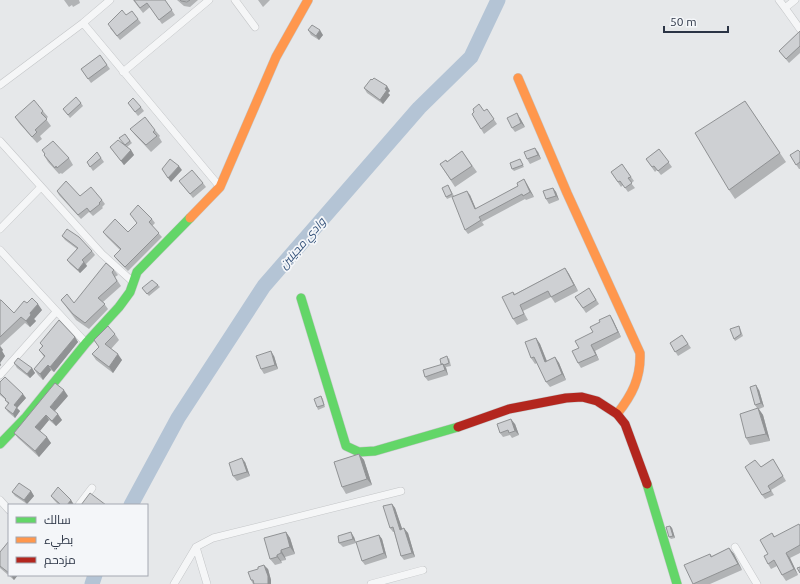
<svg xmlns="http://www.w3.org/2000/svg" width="800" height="584" viewBox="0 0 800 584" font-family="Ubuntu,Cairo,sans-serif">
	<rect width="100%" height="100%" fill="#e6e8ea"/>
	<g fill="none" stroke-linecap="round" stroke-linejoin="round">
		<!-- river -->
		<path stroke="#b4c4d5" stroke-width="15" d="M131,505l47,-87 86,-132 155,-178 52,-51 27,-57
			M92,584l3,-9"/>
		<!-- street casing -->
		<g stroke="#c4c6c8" stroke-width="8">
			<path id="street" d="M235,0l20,27
				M779,0l6,8 10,-8
				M785,8l15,21
				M83,23l137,164
				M123,72l86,-72
				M0,85l83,-62 27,-23
				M0,141l102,113 31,28
				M0,229l41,-42
				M0,250l86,93
				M0,375l56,-63
				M0,500l9,10
				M79,505l13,-17
				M196,547l11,37
				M735,547l22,37
				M174,584l22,-37 17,-9 188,-47
				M371,584l52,-14"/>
		</g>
		<!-- fast casing -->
		<g stroke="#c4c6c8" stroke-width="10">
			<path id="fast" d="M301,298l45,148 13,6 16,-1 83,-24
				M0,444l26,-27 60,-74 33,-36 11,-15 7,-20 53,-54
				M647,484l30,100"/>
		</g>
		<!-- slow casing -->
		<g stroke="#c4c6c8" stroke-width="10">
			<path id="slow" d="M518,78l49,115 73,160c1,25 -8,42 -23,61
				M190,218l30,-31 56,-130 32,-57"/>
		</g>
		<!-- jam casing -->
		<g stroke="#c4c6c8" stroke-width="10">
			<path id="jam" d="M458,427l51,-18 57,-11 16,-1 15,4 20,13 8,10 22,60"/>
		</g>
		<!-- street -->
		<use href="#street" stroke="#f5f6f7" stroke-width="7"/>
		<!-- fast -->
		<use href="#fast" stroke="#63d668" stroke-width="9"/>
		<!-- slow -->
		<use href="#slow" stroke="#ff974d" stroke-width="9"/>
		<!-- jam -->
		<use href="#jam" stroke="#b3261e" stroke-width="9"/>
	</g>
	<!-- wall -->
	<path fill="#b1b3b5" d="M64,0h15l1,3 -7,4 -1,-2 -3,2z
		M133,0h32l10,15 -13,9 -12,-17 -7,6z
		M177,0h21l-8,7 -6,-1z
		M258,0h12l-7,7z
		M126,15l12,4 3,4 -21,17 -10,-12z
		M308,30l15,5 -4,5 -8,-5z
		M800,31v22l-11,10 -10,-12z
		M100,55l10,14 -19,14 -10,-14z
		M372,80l15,6 3,5 -2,2 2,2 -7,9 -16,-11 -3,-5z
		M745,101l41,61 -51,37 -6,-9z
		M81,103l2,3 -13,12 -7,-9z
		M128,103l13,4 3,4 -6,5z
		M487,109l10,15 -13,10 -3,-5z
		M43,111l5,6 -2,2 5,7 -11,10 2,3 -5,4 -18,-20 -4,-6z
		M520,118l5,9 -10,5 -3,-4z
		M130,129l25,1 5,6 -1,1 3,5 -11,10 -16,-17z
		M125,134l7,9 -5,4 4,3 3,5 -10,10 -14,-18 14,-2z
		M659,149l13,18 -11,8 -4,-5 -2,2 -9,-13z
		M42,150l27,8 4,7 -11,9 -1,-1 -2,1 -11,-12 -4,-7 1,-1z
		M462,151l15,21 -22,15 -15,-23 7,-2z
		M97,152l7,10 -11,9 -6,-9z
		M538,152l3,7 -11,5 -3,-5z
		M800,152v17h-1l-9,-14z
		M520,159l4,8 -10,4 -2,-2z
		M622,164l12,17 -3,2 4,5 -7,4 -5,-7 -2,2 -10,-15z
		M524,179l3,5 7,13 -8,3 -1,-1 -43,23 2,3 -16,9 -3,-4 5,-35 6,14 42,-23z
		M179,181l24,2 3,4 -13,11z
		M448,185l6,11 -7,3 -1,-2z
		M553,188l3,4 3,8 -10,4 -3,-5z
		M57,191l45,9 3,4 -3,3 1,1 -10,8 -4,-4 -8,7 -22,-24z
		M152,219l3,4 -3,3 10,11 -34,34 -11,-11 -3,-4 6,-6 -14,-14 -3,-4h25l9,-9z
		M62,236l30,15 3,4 -9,9 1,2 -7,7 -10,-9 -3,-4 10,-11 -12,-9z
		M565,268l4,6 9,17 -23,12 -4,-6 -28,14 5,9 -11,5 -4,-6v-27l2,2z
		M114,270l4,5 -3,2 6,9 -18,16 5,7 -19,20 -13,-9 -15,-20 13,3z
		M158,285l2,2 -11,9 -7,-8z
		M589,288l10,16 -13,9 -11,-16z
		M0,300l14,13 13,-10 15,7 -8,9 2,2 -6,6 -5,-4 -25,23 3,4 -1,1 3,5 -5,7 1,2 -1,1z
		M610,315l3,5 8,17 -26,14 4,9 -18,8 -3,-5 1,-15 14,-16 7,-10z
		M739,326l1,2 3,8 -8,5 -1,-2z
		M115,334l4,6 -8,9 11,11 -9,13 -17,-13 -4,-6 7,-7 -5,-7z
		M682,335l9,13 -13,8 -8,-13z
		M75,337l3,5 -24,30 -3,-2 -8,10 -5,-5 -4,-6 10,-12 -5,-7 3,-4 -2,-3z
		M536,338l4,6 7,17 8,-4 4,6 7,17 -16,7 -4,-5 -9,-19 -2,1 -4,-6z
		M274,356l4,13 -14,5 -3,-5z
		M449,358l2,8 -5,1 2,8 -20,6 -3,-4z
		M14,363l18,5 3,5 -5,5 -13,-10z
		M0,382l26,16 -9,10 3,3 -5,7 -7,-6 -3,-4 3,-4 -3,-4h1l-6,-5z
		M759,390l5,17 -5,2 4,6 7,26 -20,4 -4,-7 11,-30 -2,-3z
		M68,396l-14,16 8,8 -6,6 -7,-6 -9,11 11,12 -12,14 -21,-19 -4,-5z
		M321,396l2,3 2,8 -7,3 -1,-3z
		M515,424l4,11 -7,3 -2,-3 -7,2 -3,-4z
		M359,454l5,6 8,25 -26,9 -4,-7z
		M773,459l13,22 -15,9 3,5 -9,4 -3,-4 -1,-28z
		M245,462l5,14 -13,5 -4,-5z
		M31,491l3,5 -7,8 -12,-8 -3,-4z
		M51,496l20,4 3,5h-15l-5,-5z
		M392,504l3,4 7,21 6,4 7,24 -11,3 -3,-4 -7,-24h-1l-3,-4z
		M670,526l2,2 3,10 -4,1 -2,-2z
		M800,526v27l-10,5 8,17 -12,6 -4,-6 -5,-9 -6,3 -3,-5 4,-31 3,4z
		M286,532l4,6 5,16 -10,3 1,3 -5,1 1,2 -7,2 -5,-6z
		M379,535l3,4 5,19 -22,7 -3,-4z
		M354,537l2,6 -13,4 -4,-4z
		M9,541v34h9l-4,5 -14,-12v-16z
		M729,548l5,6 8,16 -32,14h-17l17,-30 2,2z
		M268,569l3,11v4h-18l-2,-4z"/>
	<!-- shaded-wall -->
	<path fill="#909294" d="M320,30l3,5 -4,5 -3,-4z
		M387,86l3,5 -2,2 2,2 -7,9 -3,-4 5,-11z
		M517,113l3,5 5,9 -4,-4z
		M535,148l3,4 3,7 -3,-4z
		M131,150l3,5 -10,10 -3,-4z
		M179,166l3,4 -11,12 -3,-4z
		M524,179l3,5 7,13 -4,-5z
		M553,188l3,4 3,8 -3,-4z
		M467,191l3,4 8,19 -3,-5z
		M84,262l3,4 -7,7 -2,-3z
		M565,268l4,6 9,17 -4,-6z
		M38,304l4,6 -8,9 2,2 -6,6 -4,-6 4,-8z
		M610,315l3,5 8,17 -3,-5z
		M75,337l3,5 -24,30 -4,-5z
		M536,338l4,6 9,23 -4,-5z
		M591,345l4,6 4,9 -3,-5z
		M0,346l3,4 -1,1 3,5 -5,7 1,2 -1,1z
		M271,351l3,5 4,13 -3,-4z
		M118,354l4,6 -9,13 -4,-6z
		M555,357l4,6 7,17 -4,-6z
		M443,364l3,4 2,7 -3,-5z
		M48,365l3,5 -8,10 -3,-6z
		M32,368l3,5 -5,5 -3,-4z
		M756,385l3,5 5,17 -3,-4z
		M64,390l4,6 -15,17 -3,-6z
		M23,394l3,4 -9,10 3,3 -5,7 -2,-4 1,-9z
		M758,408l5,7 7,26 -4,-7z
		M58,414l4,6 -6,6 -4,-5z
		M46,415l3,5 -10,12 -4,-5z
		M511,419l4,5 4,11 -4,-4z
		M47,437l4,6 -12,14 -4,-6z
		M359,454l5,6 8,25 -5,-6z
		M242,458l3,4 5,14 -3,-4z
		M31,491l3,5 -7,8 -3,-4z
		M71,500l3,5h-7z
		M392,504l3,4 9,26 -4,-4z
		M670,526l2,2 3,10 -2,-2z
		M404,528l4,5 7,24 -3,-4z
		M286,532l4,6 5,16 -5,-7z
		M351,532l3,5 2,6 -3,-4z
		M379,535l3,4 5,19 -3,-5z
		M729,548l5,6 8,16 -4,-6z
		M281,550l4,7 1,3 -5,-7z
		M786,553l4,5 8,17 -4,-6z
		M277,555l4,6 1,2 -5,-6z
		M264,565l4,4 3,11v4h-3z
		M11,575h7l-4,5z"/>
	<!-- building -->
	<path fill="#ced0d3" stroke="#909294" d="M134,0h31l7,10 -13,10 -12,-17 -7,5z
		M180,0h10l-3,2 -6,-1z
		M122,10l4,5 6,-4 6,8 -21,17 -9,-12z
		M312,25l8,5 -4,6 -8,-6z
		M800,31v15l-14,13 -7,-8z
		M100,55l7,10 -19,14 -7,-10z
		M374,78l13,8 -2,3 2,1 -7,10 -16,-12 7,-9 1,1z
		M76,97l5,6 -13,12 -5,-6z
		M133,98l8,9 -6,5 -7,-9z
		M34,100l9,11 -2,2 6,6 -12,11 2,2 -5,5 -17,-20z
		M745,101l35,52 -51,37 -34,-57z
		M479,104l5,7 3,-2 7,10 -13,10 -9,-15 2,-2 -1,-3z
		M517,113l4,10 -9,5 -5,-10z
		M145,117l10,13 -2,2 4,4 -11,9 -16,-16z
		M125,134l5,7 -5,4 -6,-7z
		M118,140l13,10 -10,11 -11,-14z
		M53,141l16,17 -12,10 -1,-2 -1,2 -11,-13 1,-1 -3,-4z
		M535,148l3,7 -11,4 -3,-7z
		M659,149l10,13 -11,9 -4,-5 -2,1 -6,-8z
		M798,150l2,2v10l-4,3 -6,-10z
		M462,151l10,15 -21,14 -11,-16 6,-4 1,2z
		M97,152l4,6 -11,9 -3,-5z
		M170,159l9,7 -11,12 -6,-9z
		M520,159l3,6 -11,4 -2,-6z
		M622,164l9,13 -3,1 4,5 -7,5 -5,-7 -2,1 -7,-10z
		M192,170l11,13 -13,11 -11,-13z
		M524,179l6,13 -7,4 -1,-2 -43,23 2,3 -16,10 -13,-33 15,-6 8,18 43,-23 -1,-3z
		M66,181l14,15 11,-9 11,13 -3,3 1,1 -10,8 -3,-4 -9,7 -21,-24z
		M448,185l4,9 -6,3 -4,-9z
		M553,188l3,8 -10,3 -3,-8z
		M138,205l14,14 -3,3 10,11 -34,34 -11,-11 7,-7 -18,-17 12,-13 13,13 9,-9 -7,-9z
		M67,229l12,8 13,14 -10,9 2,2 -6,8 -11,-10 11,-12 -16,-12z
		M106,263l8,7 -2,2 5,9 -19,17 7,6 -20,19 -12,-9 -12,-14 6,-6 7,9z
		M565,268l9,17 -23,12 -3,-6 -28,14 4,9 -11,5 -11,-22 11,-5 1,3z
		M152,280l6,5 -11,9 -5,-6z
		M589,288l7,12 -13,8 -8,-11z
		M32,298l6,6 -8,9 1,2 -5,6 -5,-4 -21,20v-37h1l13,13 10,-12 3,2z
		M610,315l8,17 -27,13 5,10 -18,8 -6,-12 7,-3 -4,-7 18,-9 -3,-5 10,-5 -1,-2z
		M59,320l16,17 -25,30 -2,-2 -8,9 -6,-5 11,-13 -6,-6 4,-4 -3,-3z
		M108,326l7,8 -10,10 13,10 -9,13 -17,-13 7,-7 -5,-7z
		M739,326l2,8 -7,5 -4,-10z
		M682,335l6,9 -13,8 -5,-9z
		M536,338l9,24 10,-5 7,17 -16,8 -12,-25 -3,1 -6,-16z
		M271,351l4,14 -14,4 -5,-13z
		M447,356l2,7 -5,2 -1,-1h-2l-1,-5z
		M18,358l14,10 -5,6 -13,-11z
		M443,364l2,6 -20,7 -2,-7z
		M5,377l18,17 -9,11 3,2 -4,7 -8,-6 4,-5 -4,-3 1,-1 -6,-6v-11z
		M55,383l9,7 -14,17 8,7 -6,7 -6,-6 -11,12 12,10 -12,14 -21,-18z
		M756,385l5,18 -6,2 -5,-18z
		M321,396l3,9 -7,2 -3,-8z
		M758,408l8,26 -20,4 -6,-24z
		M511,419l4,12 -6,2 -1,-3 -8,3 -3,-9z
		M359,454l8,25 -25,8 -8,-25z
		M242,458l5,14 -14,4 -4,-13z
		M773,459l10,17 -15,10 3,5 -9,4 -17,-28 10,-7 6,7z
		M19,483l12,8 -7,9 -12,-8z
		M58,487l13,13 -4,5h-6l-10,-9z
		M90,493l16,12h-25z
		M392,504l8,26 4,-2 8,25 -11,3 -8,-29 -3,1 -7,-22z
		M799,524l1,2v19l-14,8 8,16 -12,6 -8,-15 -6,4 -4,-8 4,-2 -8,-14 12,-7 2,4z
		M670,526l3,10 -4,1 -3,-10z
		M286,532l4,15 -9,3v3l-4,2v2l-7,2 -6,-21z
		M351,532l2,7 -14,4 -1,-7z
		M379,535l5,18 -22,8 -6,-19z
		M9,541v32l-9,-7v-14z
		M729,548l9,16 -45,20 -9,-19 26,-11 1,3z
		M264,565l4,11v8h-14l-1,-4h-2l-3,-8 10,-3v-2z
		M800,567v6l-3,-5z"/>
	<g text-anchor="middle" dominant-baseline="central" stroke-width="3.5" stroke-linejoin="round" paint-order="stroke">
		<!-- water labels -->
		<g font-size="12" font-style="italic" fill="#34527a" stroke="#f4f6f9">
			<text transform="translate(302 243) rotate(-49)">وادي مجينين</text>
		</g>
	</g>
	<!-- legend -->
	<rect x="8" y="504" width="140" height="72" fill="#f4f6f9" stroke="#a4a8b1"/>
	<rect x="16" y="517" width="20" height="6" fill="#63d668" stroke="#a4a8b1"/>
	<text x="44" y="524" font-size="12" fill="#2b3445">سالك</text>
	<rect x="16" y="537" width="20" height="6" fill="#ff974d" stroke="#a4a8b1"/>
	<text x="44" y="544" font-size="12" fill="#2b3445">بطيء</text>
	<rect x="16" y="557" width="20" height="6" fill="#b3261e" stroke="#a4a8b1"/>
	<text x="44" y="564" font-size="12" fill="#2b3445">مزدحم</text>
	<!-- scale -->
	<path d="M664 26v6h64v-6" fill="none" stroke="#2b3445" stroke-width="2"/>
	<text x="670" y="26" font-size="12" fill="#2b3445" stroke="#f4f6f9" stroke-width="3" paint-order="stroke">50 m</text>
</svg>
